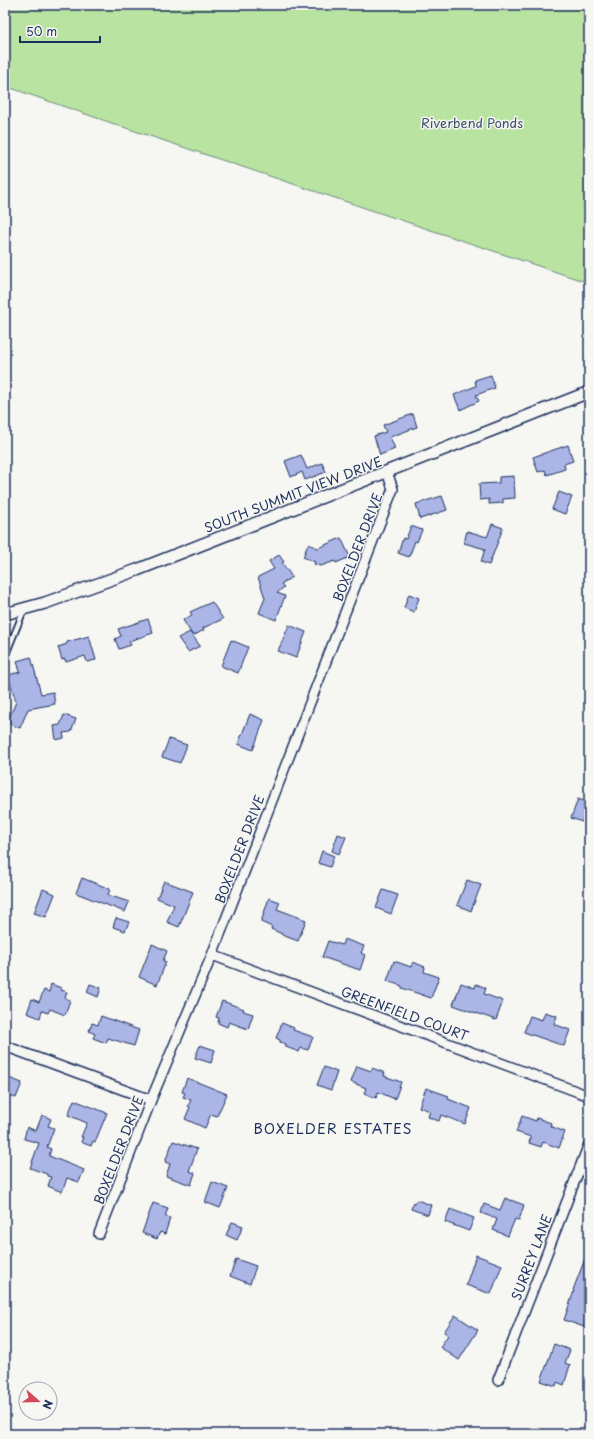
<svg xmlns="http://www.w3.org/2000/svg" width="594" height="1439" viewBox="0 0 594 1439" font-family="'Playpen Sans',sans-serif">
	<rect width="100%" height="100%" fill="#f6f6f2"/>
	<filter id="ink" filterUnits="userSpaceOnUse"><feTurbulence type="fractalNoise" baseFrequency=".025" numOctaves="2"/><feDisplacementMap in="SourceGraphic" scale="8" xChannelSelector="R" yChannelSelector="G"/><feConvolveMatrix kernelMatrix="1 2 1 2 8 2 1 2 1" color-interpolation-filters="sRGB"/></filter>
	<g filter="url(#ink)">
		<!-- green -->
		<path fill="#b9e3a0" stroke="#6a897f" d="M5,5h584v278l-466,-156 -118,-41z"/>
		<!-- building -->
		<path fill="#abb6e6" stroke="#1b2f5e" d="M491,375l4,13 -19,7 3,6 -19,9 -6,-15 22,-9 -1,-6z
			M413,414l4,13 -27,10 5,12 -15,6 -6,-19 12,-4 -3,-7z
			M568,445l5,16 -9,3 1,5 -18,6 -2,-5 -7,2 -5,-15z
			M301,455l6,14 15,-6 4,9 -21,8 -3,-8 -11,5 -6,-16z
			M514,476l1,22 -12,1v4l-14,1v-5l-9,1 -1,-16 20,-1v-6z
			M559,492l13,5 -7,17 -13,-5z
			M442,496l5,14 -27,9 -4,-15z
			M492,524l11,4 -14,37 -8,-3 4,-13 -21,-6 3,-12 20,6z
			M411,526l11,4 -5,12 -2,-1 -6,16 -11,-4 5,-15 3,1z
			M341,538l9,19 -14,6 -1,-2 -14,5 -7,-2 1,-2 -12,-5 5,-13 10,4z
			M279,555l5,7 -2,1 10,14 -11,7 3,3 -7,6 8,3 -9,24 -17,-7 6,-15 -7,-21 16,-8 -5,-8z
			M409,594l10,4 -5,14 -10,-4z
			M212,602l11,17 -20,9 1,2 -11,6 -10,-16 9,-5 -2,-3z
			M148,619l5,14 -24,8 2,4 -12,4 -4,-10 6,-3 -3,-7z
			M289,625l17,7 -10,26 -18,-7z
			M190,632l10,14 -12,6 -10,-14z
			M89,636l7,24 -9,2 -2,-6 -19,6 -1,-3 -3,1 -4,-13 9,-3v-2z
			M231,640l17,7 -10,26 -17,-7z
			M31,657l10,37 12,-2 2,12 -27,5 -8,19 -13,-5 9,-21 -8,-27 12,-3 -3,-11z
			M250,714l14,6 -11,30 -15,-6z
			M64,715l12,4 -5,13 -8,1 1,5 -8,2 -2,-14 6,-1z
			M169,739l18,6 -7,18 -18,-6z
			M578,799l11,4 -7,19 -11,-4z
			M338,834l8,3 -7,17 -7,-3z
			M322,851l12,5 -4,11 -12,-4z
			M82,878l28,11 -2,6 21,7 -4,10 -49,-19z
			M467,880l14,5 -10,26 -14,-6z
			M164,881l29,11 -14,35 -12,-5 7,-17 -17,-7z
			M43,889l12,5 -9,23 -12,-4z
			M383,890l15,5 -7,19 -15,-6z
			M269,898l11,4 -3,7 29,11 -8,21 -16,-6v-1l-11,-5 1,-2 -11,-5z
			M116,918l13,4 -4,9 -12,-4z
			M344,939l20,7 -3,7 4,2 -5,15 -38,-13 6,-16 14,4z
			M152,944l15,7 -4,10 3,1 -9,23 -18,-8z
			M394,961l17,6 2,-5 12,5 -1,5 15,5 -8,21 -29,-10v-2l-15,-5z
			M461,983l14,5 1,-4 10,4 -2,6 19,7 -7,19 -43,-15z
			M51,984l10,4v2l6,2 -2,6 5,2 -5,15 -15,-6 -2,4 -6,-2 -2,7 -13,-5 5,-14 7,3 5,-12 5,2z
			M90,984l11,4 -3,9 -11,-5z
			M222,1001l22,8 -1,2 10,3 -5,15 -19,-7 -2,5 -9,-4 1,-5 -3,-1z
			M545,1012l12,4 -3,8 16,6 -6,16 -40,-14 6,-16 12,4z
			M101,1016l38,14 -5,16 -26,-8 -2,5 -13,-5 2,-4 -6,-3 3,-8 6,2z
			M282,1023l12,5 -1,2 20,7 -5,13 -7,-2 -2,4 -13,-5v-3l-6,-2v-2l-4,-2z
			M200,1045l15,5 -4,13 -16,-5z
			M357,1066l14,5 1,-3 13,5 -1,3 17,6 -6,17 -17,-7 -2,6 -12,-5 2,-5 -15,-6z
			M324,1067l13,5 -6,18 -14,-5z
			M9,1078l13,5 -6,15 -11,-4v-5z
			M187,1078l40,16 -10,22 -6,-2 -6,14 -20,-9 5,-12 -2,-1 3,-6 -8,-3 2,-4 -3,-1z
			M426,1088l23,8 -1,3 23,9 -6,16 -24,-9 -2,6 -11,-4 2,-6 -11,-4z
			M74,1100l33,13 -12,29 -2,-1 -2,5 -10,-4 2,-5h-2l6,-14 -19,-8z
			M42,1115l9,4 -3,7 6,2 -7,19 4,2 -2,7 35,14 -5,12 -12,-4 -5,14 -14,-6 3,-9 -4,-1v-2l-17,-6 9,-25 -15,-4 3,-12 9,4z
			M522,1116l14,5 1,-3 14,5 -1,3 15,6 -6,16 -16,-6 -2,5 -12,-4 2,-6 -15,-5z
			M173,1141l24,8 -8,22 6,2 -4,12 -25,-9 4,-12 -5,-2z
			M212,1182l16,6 -8,20 -15,-6z
			M505,1198l19,7 -5,15 -4,-1 -7,17 -15,-6 4,-11 -16,-6 3,-9 16,6z
			M417,1200l14,5 -3,10 -17,-6 3,-7h2z
			M153,1203l15,5 -3,8 5,2 -5,16 -5,-2 -3,7 -15,-6z
			M450,1209l24,9 -5,13 -24,-9z
			M232,1222l11,4 -6,14 -11,-5z
			M588,1251h1v62l-5,14 -20,-7 10,-29 -1,-1z
			M476,1255l26,10 -11,29 -25,-9z
			M236,1259l20,7 -6,18 -20,-8z
			M455,1315l23,15 -19,30 -19,-13 8,-12 -4,-3z
			M554,1344l16,6 -5,13 5,2 -6,20 -7,-3 -1,4 -15,-5z"/>
		<g fill="none" stroke-linecap="round" stroke-linejoin="round">
			<!-- service casing -->
			<g stroke="#1b2f5e" stroke-width="8">
				<path id="service" d="M5,657l19,-47"/>
			</g>
			<!-- minor casing -->
			<g stroke="#1b2f5e" stroke-width="12">
				<path id="minor" d="M212,955l377,141
					M5,1046l146,54
					M99,1234l52,-134 61,-145 181,-466 -6,-17
					M498,1380l91,-236"/>
			</g>
			<!-- tertiary casing -->
			<g stroke="#1b2f5e" stroke-width="14">
				<path id="tertiary" d="M5,614l40,-11 92,-33 452,-178"/>
			</g>
			<!-- service -->
			<use href="#service" stroke="#f6f6f2" stroke-width="4.5"/>
			<!-- minor -->
			<use href="#minor" stroke="#f6f6f2" stroke-width="9"/>
			<!-- tertiary -->
			<use href="#tertiary" stroke="#f6f6f2" stroke-width="11"/>
		</g>
	</g>
	<g text-anchor="middle" dominant-baseline="central" stroke-width="3" stroke-linejoin="round" paint-order="stroke">
		<!-- park labels -->
		<g font-size="13" fill="#3b536b" stroke="#f6f6f2">
			<text x="472" y="122">Riverbend Ponds</text>
		</g>
		<!-- street labels -->
		<g font-size="13" fill="#1b2f5e" stroke="#f6f6f2">
			<text transform="translate(293 494) rotate(-21)">SOUTH SUMMIT VIEW DRIVE</text>
			<text transform="translate(357 547) rotate(-69)">BOXELDER DRIVE</text>
			<text transform="translate(239 849) rotate(-69)">BOXELDER DRIVE</text>
			<text transform="translate(405 1013) rotate(20)">GREENFIELD COURT</text>
			<text transform="translate(118 1150) rotate(-69)">BOXELDER DRIVE</text>
			<text transform="translate(531 1257) rotate(-69)">SURREY LANE</text>
		</g>
		<!-- neighbourhood labels -->
		<g font-size="14" letter-spacing="1" fill="#1b2f5e" stroke="#f6f6f2">
			<text x="333" y="1128">BOXELDER ESTATES</text>
		</g>
	</g>
	<!-- margin -->
	<rect width="594" height="1439" fill="none" stroke="#f6f6f2" stroke-width="20"/>
	<rect x="10" y="10" width="574" height="1419" fill="none" stroke="#1b2f5e" stroke-width="1.5" filter="url(#ink)"/>
	<!-- north arrow -->
	<g transform="translate(38 1401) rotate(110)"><circle r="19" fill="#f6f6f2" stroke="#9ea6b7"/>
	<path d="M0-3L7 15L0 10L-7 15Z" fill="#d1495b"/>
	<text y="-6" font-size="11" font-weight="bold" text-anchor="middle" fill="#1b2f5e">N</text>
	</g>
	<!-- scale -->
	<path d="M20 36v6h80v-6" fill="none" stroke="#1b2f5e" stroke-width="2"/>
	<text x="26" y="36" font-size="12" fill="#1b2f5e" stroke="#f6f6f2" stroke-width="3" paint-order="stroke">50 m</text>
</svg>
